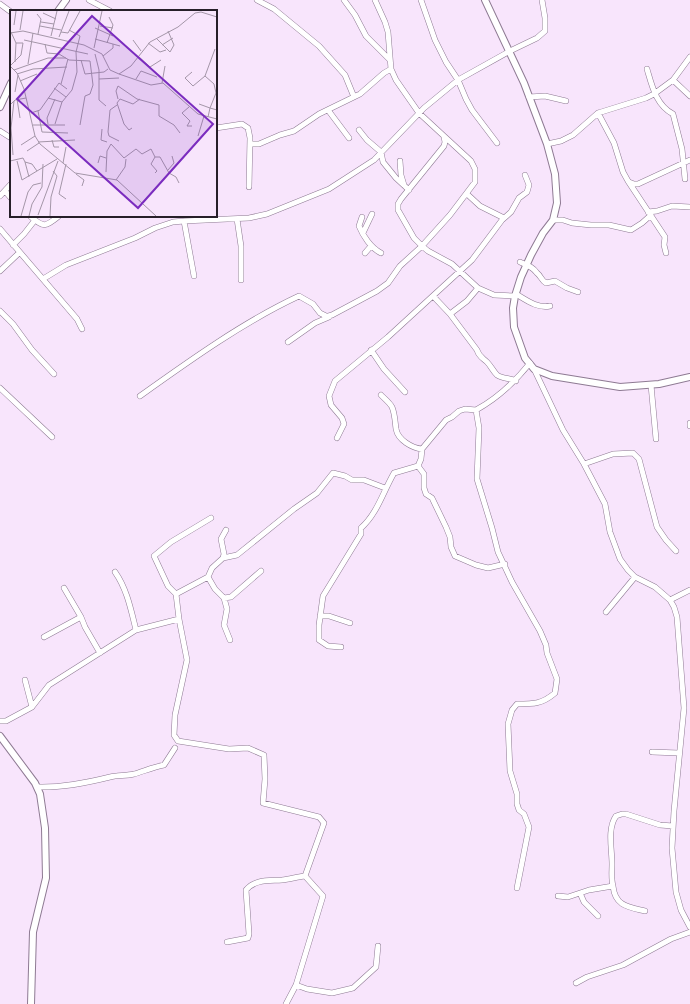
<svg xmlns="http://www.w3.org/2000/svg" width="690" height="1004" viewBox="0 0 690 1004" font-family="Arial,sans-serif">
	<rect width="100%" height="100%" fill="#f8e5fc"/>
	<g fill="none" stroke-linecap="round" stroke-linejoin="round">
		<!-- minor casing -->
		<g stroke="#8e7a93" stroke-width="6">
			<path id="minor" d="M89,0l21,11
				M257,0l17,9 45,37 26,29 9,22
				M344,0l11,15 11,21 24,24
				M421,0l14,40 11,22 12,18 8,19 6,11 25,33
				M0,4l11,8
				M647,69c5,17 9,36 26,45l9,35 3,30
				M673,80l17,16
				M529,97l16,-1 21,5
				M328,110l21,28
				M598,113l16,30 9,29 5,9 37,56 -1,8 2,8
				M216,128l26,-4 6,4 2,10 -1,49
				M359,130l8,10 14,12 2,10 13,16 13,12
				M0,131l11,7
				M444,137l1,5 -1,4 -43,53 -3,5v6l16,28 8,8 6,5 24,13 26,24 16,7 21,1
				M250,144h9l21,-9 14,-4 25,-17 41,-20 24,-21 7,-4
				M547,144l14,-3 12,-6 25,-22 48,-15 8,-4 19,-14 17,-23
				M400,161l1,14 3,10
				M629,182l5,2h4l52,-24
				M5,191l6,7
				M467,194l13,12 24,12
				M0,196l11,-12
				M648,212l9,-1 15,-5 18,1
				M30,216c14,12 15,11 29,0
				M362,217l-3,9c4,10 12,22 22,27
				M237,219l4,27v34
				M553,220h10l9,3 19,2h18l22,5 11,-7 9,-8
				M184,221l10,55
				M0,229l77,90 5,10
				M363,233l9,-19
				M13,245l11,-11 11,-14
				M365,253l6,-7
				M520,262c7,3 13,5 17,11 4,3 4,7 9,10l9,-2 12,7 11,4
				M0,271l19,-18
				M43,279l23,-14 69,-27 20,-10 18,-6 11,-1 65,-3 18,-4 62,-25 45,-29 50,-52 34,-28 52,-29 27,-13 8,-7v-13l-3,-18
				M516,294c10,6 22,15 34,12
				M433,296l17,18 27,36c2,7 6,8 10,12 4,4 6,9 10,13 6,4 13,3 19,6
				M0,311l13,13 19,26 22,24
				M450,314l17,-13 11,-13
				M288,342l27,-19 14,-6
				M371,350l13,19 21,23
				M534,369l29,61 21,34 21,40 5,28 10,27 8,11 7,7 20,10 15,13 4,7 3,10 7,91 -10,103 -2,37 4,44 5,18 9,17
				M651,385l5,54
				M0,388l52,49
				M381,395c3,3 9,8 11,12 3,7 3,15 4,22 2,11 16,19 26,20
				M140,396c49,-35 105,-75 159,-100l14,8 7,9 6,3 -1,1 7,-2 45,-24 11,-8 12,-17 22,-20 28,-31 25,-33v-13l-4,-8 -52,-48 -23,-33 -5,-11 -3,-37 -3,-10 -10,-22
				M476,410c22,-12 38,-27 54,-47
				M690,423v3
				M337,438l7,-14 -2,-6 -11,-13 -2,-9 6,-15 53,-44 84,-77 30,-40 9,-8 8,-14 8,-6 2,-7 -4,-10
				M584,464l29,-10 20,-1 6,6 18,68 9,13 10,11
				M418,466l3,-7 1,-10 24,-29 6,-3 7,-6 6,-2 11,1 3,18 -2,51 15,49 6,24 14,30 28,49 6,14 1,8 10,26 -2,14c-13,11 -21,11 -38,11l-5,6 -4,14 2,47 7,23v10l2,6 5,4 5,13 -12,61
				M223,558l1,-4 -3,-15 5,-9
				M115,572c12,17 16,38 21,58
				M64,588l17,29
				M176,594l-8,-8 -14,-30 17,-14 40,-24
				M224,598l7,-1 30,-26
				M670,600l20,-10
				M606,612l29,-35
				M320,616h9l21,7
				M179,619l-3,-25 32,-17
				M44,637l37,-20 4,10 15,26
				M230,640l-6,-15 3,-16 -3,-11 -9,-9 -7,-12 4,-9 11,-10 14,-3 57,-46 23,-16 16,-20 12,3 7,4h12l21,8
				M341,647l-13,-1 -9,-6v-15l4,-29 38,-62v-6c16,-14 22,-36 33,-55l24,-7 6,8v14l2,6 6,4 14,29 4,10 1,10 4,9 21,9 12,3 17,-4
				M32,707l17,-22 87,-55 43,-11 8,41 -12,55 -1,20 4,6 51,8 19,-1 16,7 1,24 -2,24 56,14 5,6 -19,53
				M0,721h6l26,-14 -7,-27
				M652,752l27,1
				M37,787c25,1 49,-4 73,-10 8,-2 16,-1 24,-3 10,-3 20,-7 30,-9l11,-17
				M613,886c2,20 15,21 32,25
				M558,896l10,1 12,-4
				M598,916l-14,-14 -4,-9 9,-3 24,-4c-2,-7 -1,-14 -1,-22 0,-15 -5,-35 4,-48l6,-2h4l34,11 13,1
				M227,942l21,-4 1,-4 -3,-44c9,-11 23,-9 36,-10 8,-1 15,-3 23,-4
				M576,983l11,-6 36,-12 48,-26 19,-7
				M296,985l11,4 25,4 21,-5 23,-21 2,-21
				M286,1004l10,-19 27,-89 -18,-20"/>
		</g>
		<!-- tertiary casing -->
		<g stroke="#8e7a93" stroke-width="8">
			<path id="tertiary" d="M485,0l39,83 23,61 8,30 2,29 -4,17 -10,13 -12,22 -10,22 -6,19 -2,12 1,19 11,31 9,11 18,7 68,11 39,-3 31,-7
				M58,11l8,-11
				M0,107l11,-24
				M0,736l35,47 5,11 5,34 1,50 -13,54 -2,72"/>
		</g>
		<!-- minor -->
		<use href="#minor" stroke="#fff" stroke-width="5"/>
		<!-- tertiary -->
		<use href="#tertiary" stroke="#fff" stroke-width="6"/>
	</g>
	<!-- overview -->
	<g transform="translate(10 10)">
		<rect width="207" height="207" fill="#f8e5fc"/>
		<path fill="none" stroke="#a496a8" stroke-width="1" d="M33,3l13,6M27,4l4,5 -3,15M31,12l13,2M4,15l2,-14M30,16l21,4M90,16l13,2M85,18l18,8M10,20l3,-19M1,22l5,11 -1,19M51,22l7,1 12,-22M0,23l13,-2 61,14 18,9 8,16 9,4 12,-8 19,-24 28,-15 17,-14 6,-1 16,5M41,26l6,-25M49,27l10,-26M146,28l14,14 4,-7 -6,-14M85,29l25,7M14,30l64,14M123,30l8,11M97,33l6,-18 -4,-8M138,33l12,9 6,-2M35,34l2,9 12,1 10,6 21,1 3,24 -3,9 -5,2 -5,29M152,35l11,-7M84,38l8,-37M85,44l4,16v30l7,6M93,46l10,-8v-4M128,46l12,11 11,-7M71,50l4,14 19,-2 4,-3M18,54l5,-31M0,56l7,7 7,16 11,47 5,8 35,29 42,7 39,36M0,56l11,-11 2,-12h-7M4,60l34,-12h18M182,62l-7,6 8,8 12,-10 10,-27M7,64l16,-5 34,-2M109,64l32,11 12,-2 35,31 19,5M195,66l9,8 2,9 -6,15 7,2M89,69l20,-1M126,69l5,-8 16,6M10,71l17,-7M152,73l3,-17M51,74l7,-25M44,78l12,9M5,82l3,-17M38,88l14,4M7,89l3,19M108,89l-2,-8 2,-5 19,13 22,6v11l15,9 6,8M189,94l11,4 -2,9M0,95l5,-5 11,-2M107,95l-7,5 -2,22 1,4 10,5M179,97l-7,6 8,8 -3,5h5M28,101l4,21 26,1M21,103l9,-3 19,-27 8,6M38,114l-1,-6 8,-19M45,114l7,-22 10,-12 5,-18 -1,-20 4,-16 -11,-6M23,115h32M122,118l-3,2 -5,-6 -7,-21 3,-4 13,5 7,-5M92,119l-1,11 6,2M188,126l6,-20M42,130l2,7h5M28,132l37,-2M11,135l14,-9M17,141l12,-8M3,145l-2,-27 3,-27M0,151l13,-3 2,4M7,151l5,19 35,-21M53,153l3,-16M88,153l2,-7 6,2M158,160l6,-7 -2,-7M96,162l1,-21 4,-7 13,14 12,-9 6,5 9,-5 4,8h5l9,16 7,4 3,6M145,163l2,-2 -6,-7 4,-7M66,164l8,6 -2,6M19,167l-4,-15 7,2 5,7M106,170l9,-13 1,-8M56,189l-7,-5 7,-30M28,205l20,-54M11,206l7,-24 5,-7 8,-2M19,206l3,-12 10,-17 1,-23M40,206l1,-19 6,-21 -4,-5"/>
		<path fill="#7b2cbf" fill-opacity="0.15" stroke="#7b2cbf" stroke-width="2" d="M82,6l121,108 -75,84 -121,-109z"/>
		<rect width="207" height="207" fill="none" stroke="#271f29" stroke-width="2"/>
	</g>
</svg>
